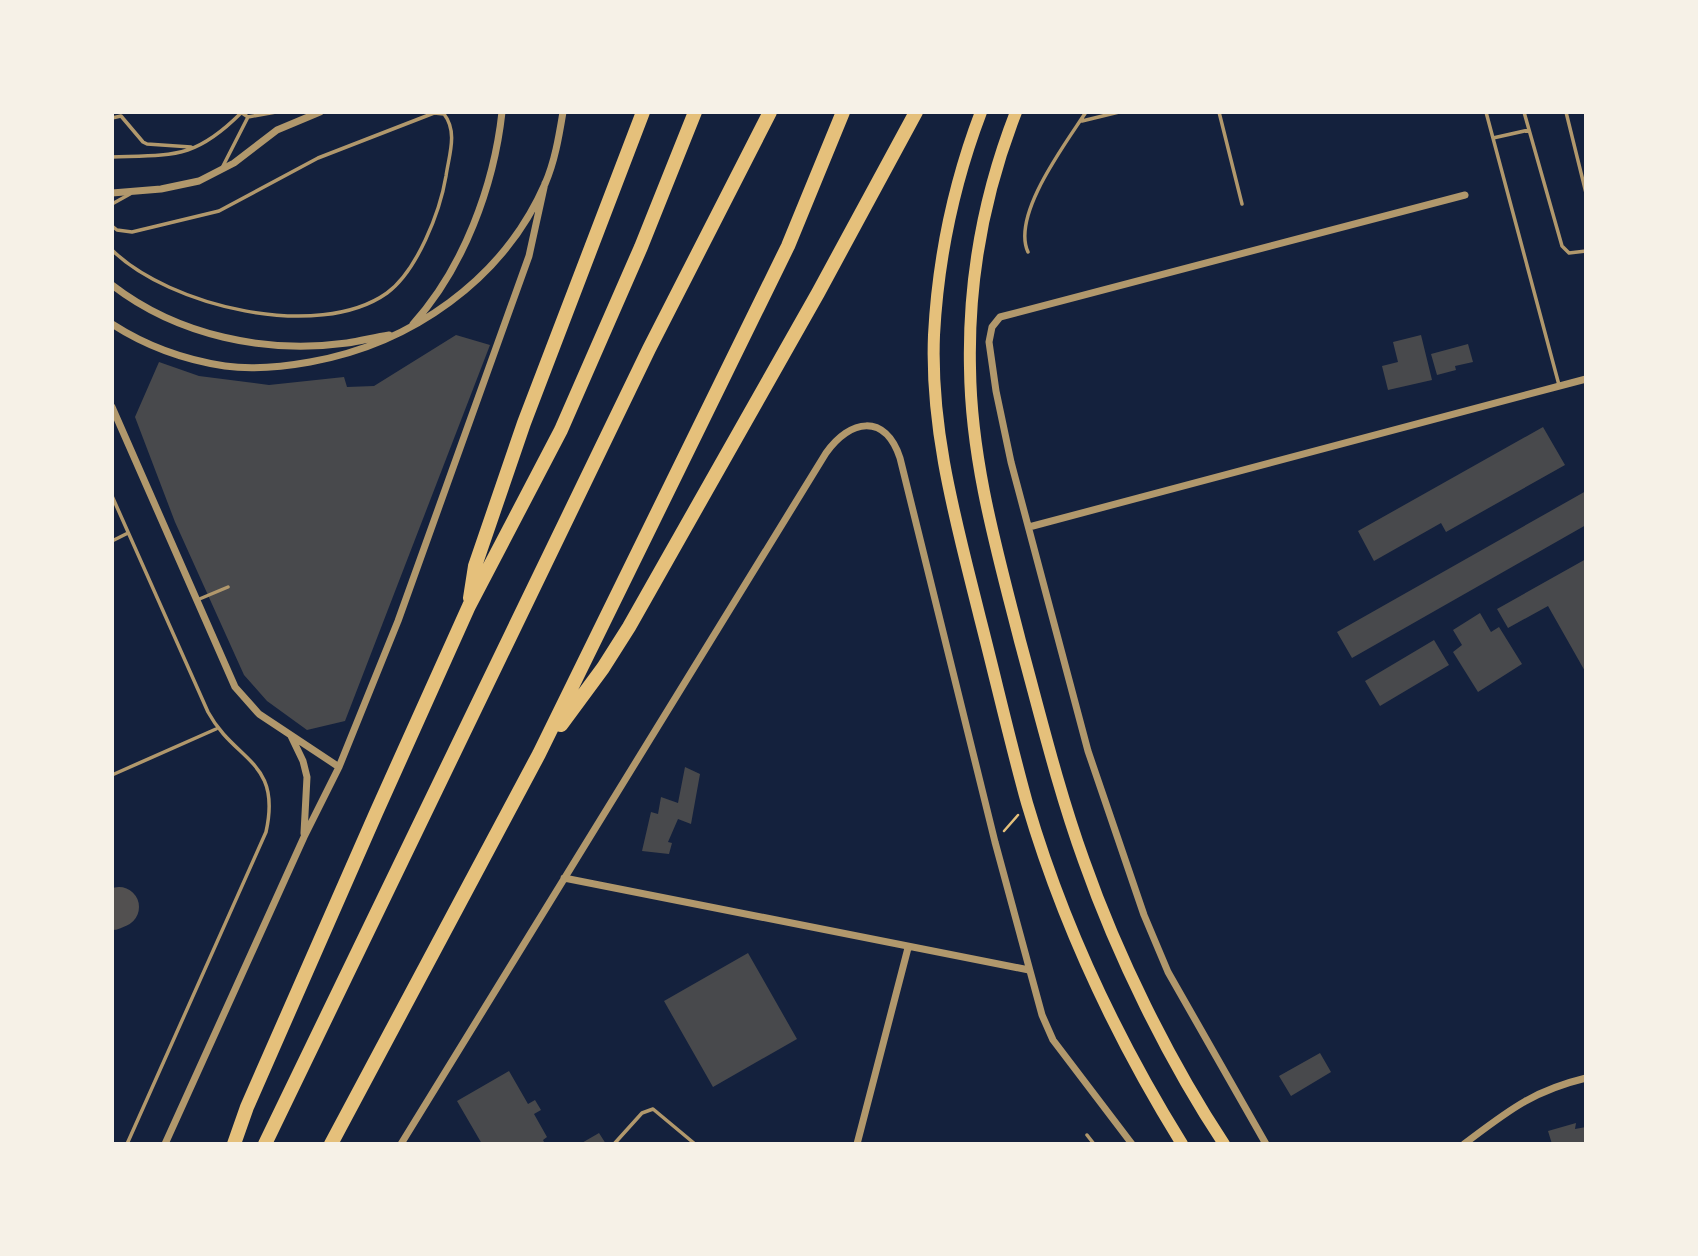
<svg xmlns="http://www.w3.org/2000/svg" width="1698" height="1256" viewBox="0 0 1698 1256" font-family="Spectral,serif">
	<rect width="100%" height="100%" fill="#14213d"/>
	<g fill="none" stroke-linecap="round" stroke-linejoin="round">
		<!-- taxiway -->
		<path stroke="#525050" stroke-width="40" d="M112,910l7,-3"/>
	</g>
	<!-- building -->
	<path fill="#48494c" d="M456,335l34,10 -145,376 -38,9 -40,-29 -23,-26 -69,-153 -40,-105 24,-55 40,14 70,9 75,-8 3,10 27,-1z
		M1421,335l11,45 -44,10 -6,-24 16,-4 -5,-20z
		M1468,344l5,18 -18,4 1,4 -19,5 -6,-21z
		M1543,427l22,38 -119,67 -5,-9 -67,38 -16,-30z
		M1586,491v34l-234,133 -15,-26z
		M1586,559v114l-38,-67 -40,22 -11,-19z
		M1480,613l11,19 8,-5 23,37 -44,28 -25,-40 9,-7 -9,-15z
		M1434,640l15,25 -69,41 -15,-25z
		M685,767l15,7 -9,50 -13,-5 -10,23 4,1 -3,11 -27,-3 9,-39 7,2 3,-17 17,6z
		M748,953l49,86 -84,48 -49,-86z
		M1320,1053l11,19 -40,24 -12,-20z
		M509,1071l19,33 7,-4 6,10 -7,4 13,23 -4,3 2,4h-63l-25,-43z
		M1576,1123l-1,6 11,-2v17h-34l-4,-13z
		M599,1133l7,11h-26z"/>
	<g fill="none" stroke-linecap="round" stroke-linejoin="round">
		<!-- path -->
		<path stroke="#e5c07b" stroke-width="2.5" d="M1004,831l14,-16"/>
		<!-- service -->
		<path stroke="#b1986c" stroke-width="3.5" d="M1219,112l23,92
			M1486,112l73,273
			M1524,112l38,134 7,7 17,-2
			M1566,112l20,81
			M242,113l6,4 28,-5
			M112,118l9,-2 22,26 4,2 44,3
			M1082,121l37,-9
			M1493,138l36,-8
			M112,157c62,-2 83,2 129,-44
			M223,166l25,-49
			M112,204l18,-10
			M112,226l5,4 15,2 87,-21 99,-53 116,-45 10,1c14,18 5,41 2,62 -6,36 -29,95 -59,117 -69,49 -218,13 -275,-43
			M1028,252c-17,-37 38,-109 58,-140
			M112,496l96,216c27,50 74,48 58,120l-139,312
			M112,541l16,-8
			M197,600l31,-13
			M112,775l104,-46
			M1087,1135l7,9
			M614,1144l28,-31 11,-4 42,35"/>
		<!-- minor -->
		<path stroke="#b1986c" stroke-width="7" d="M112,193l49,-4 38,-8 35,-18 43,-33 43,-18
			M112,285c66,51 154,69 235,58 14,-2 28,-6 42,-8
			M112,324c34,22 73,36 113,42 28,4 57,1 85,-4 101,-18 193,-82 235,-178 10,-23 14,-48 18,-72
			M413,324c50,-55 81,-138 89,-212
			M112,407l123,280 24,27 80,53
			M1029,527l557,-148
			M291,736l12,25 4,16 -3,56
			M564,878l465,92
			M165,1144l139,-307 35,-70 59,-146 131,-365 16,-73
			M401,1144l425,-691c24,-34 59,-40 74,5l95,384 47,173 11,25 79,104
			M857,1144l51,-196
			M1266,1144l-98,-172 -24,-57 -56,-164 -77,-289 -15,-71 -7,-49 3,-15 8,-10 465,-122
			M1464,1144c44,-33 68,-53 122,-66"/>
		<!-- primary -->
		<path stroke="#e5c07b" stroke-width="12" d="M981,112c-27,71 -43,147 -47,223 -4,97 23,190 46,283 16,62 30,124 47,185 35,119 90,236 155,341
			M1016,112c-32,82 -48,167 -46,256 1,93 27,183 50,273 20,73 38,148 64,220 33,94 85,200 140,283"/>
		<!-- motorway -->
		<path stroke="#e5c07b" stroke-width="14" d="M470,598l5,-32 49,-143 119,-311
			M561,725l42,-57 26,-41 189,-334 98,-181
			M234,1144l13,-37 129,-294 93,-207 92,-176 80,-183 54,-135
			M265,1144l384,-795 121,-237
			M331,1144l208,-390 249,-508 55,-134"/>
	</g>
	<!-- border -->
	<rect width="1698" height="1256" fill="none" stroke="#f6f1e7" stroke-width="228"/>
</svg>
